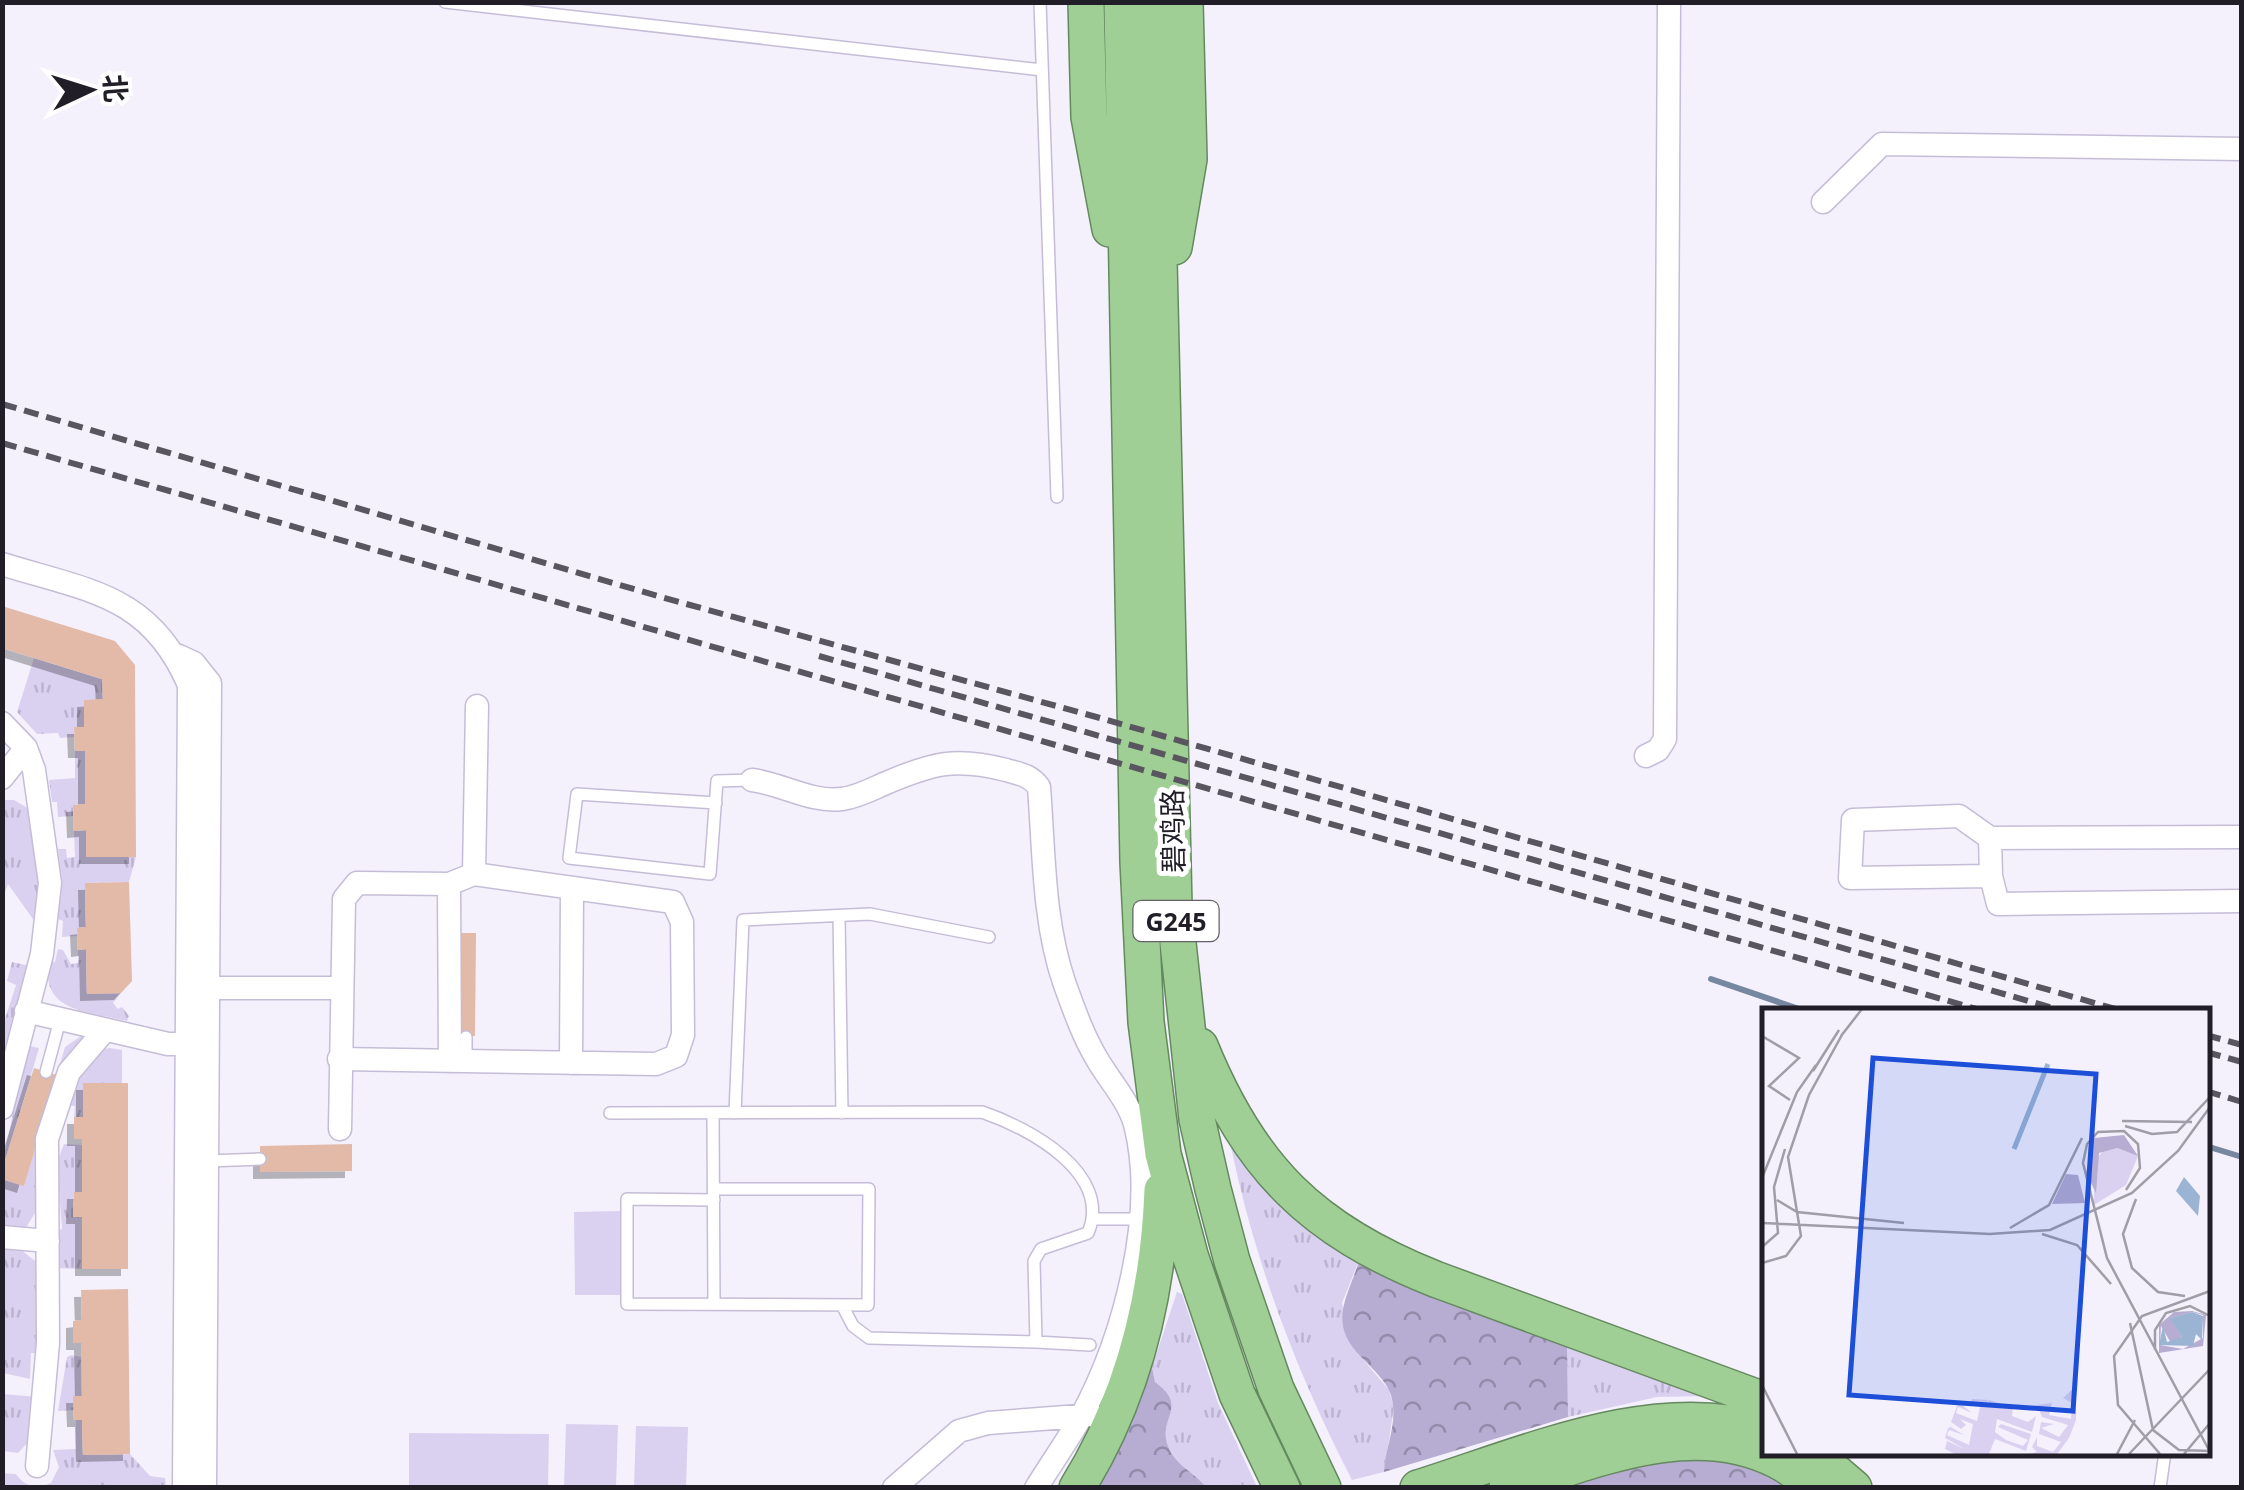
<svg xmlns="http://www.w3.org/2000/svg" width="2244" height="1490" viewBox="0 0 2244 1490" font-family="'Open Sans','Noto Sans SC',sans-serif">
	<defs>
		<pattern id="grass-tufts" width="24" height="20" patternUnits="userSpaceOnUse" patternTransform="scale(2.5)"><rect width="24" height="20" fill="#dad1f1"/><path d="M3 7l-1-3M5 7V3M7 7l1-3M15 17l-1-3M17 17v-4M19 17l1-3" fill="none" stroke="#bbb3cf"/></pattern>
		<pattern id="forest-crowns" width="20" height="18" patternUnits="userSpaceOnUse" patternTransform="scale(2.5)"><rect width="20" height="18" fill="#b7acd1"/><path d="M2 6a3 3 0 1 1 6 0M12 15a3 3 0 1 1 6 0" fill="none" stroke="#948baa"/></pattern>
		<filter id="shadow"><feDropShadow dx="-7" dy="7" stdDeviation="0" flood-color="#0004"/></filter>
	</defs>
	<rect width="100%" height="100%" fill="#f4f1fc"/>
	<!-- grass -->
	<path fill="url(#grass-tufts)" d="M34,658l68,21 1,20 -19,28h-10v10l-14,1 -2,-5 -21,1 -20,-22z
		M75,751h10v53l-12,1v11l-15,1 -1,-15h-5l-3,-22 26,-2z
		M3,800h11l15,9 11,66 -5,47 -27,-38 -5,14z
		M86,830v27h50l-7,25 -44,1 1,44 -9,1v8l-15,1 1,-16 -5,-2 4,-40 -4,-30h8l1,9 8,-1 -1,-26z
		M58,949l5,1 8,14 7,-1v-13l8,-1 1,44h34l-8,10 5,6 4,-2 7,9 -2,5c-36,-9 -90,-9 -77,-60l5,1z
		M12,962l18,4 -27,100v-41l13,-40 -9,-4z
		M84,1034l3,2 -49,172 -11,18 -24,4 -1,-51 22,6 41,-138z
		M30,1046l9,2 -36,122c0,-17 5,-30 8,-47 6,-24 3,-56 19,-77z
		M110,1048l12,2v33l-39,34h-9l1,-11 -11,-1c8,-25 17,-54 46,-57z
		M64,1144l19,1 -1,47 -8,1 -1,23 9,1v52l-27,-1v-37l7,-2 -5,-66z
		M1231,1147c42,53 74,74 129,111l-18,45 13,47 34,40 5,17 -10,65 -32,8c-55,-106 -97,-217 -121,-333z
		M3,1245l18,5 18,14 1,89h-9l-1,26 -27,-6z
		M1177,1292l5,2 36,109 39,84h-51c-11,-14 -32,-23 -38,-41 -11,-28 22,-39 -13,-64l-3,-15z
		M1567,1334l144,62 -54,1 -89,20z
		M71,1355l11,2v39l-8,14 -16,1 9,-54z
		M2,1394l36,3 -6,41 -14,15 -15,-2z
		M76,1420h6l1,35 47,-1 20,22 15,2 1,9h-163l-1,-14 14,1c9,13 19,15 35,9l8,-16 -6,-17 23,-1z"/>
	<!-- forest -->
	<path fill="url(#forest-crowns)" d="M1360,1258l207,76 1,83 -184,55c1,-26 15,-50 7,-77 -5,-14 -18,-26 -29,-37 -36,-36 -14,-60 -2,-100z
		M1152,1367l3,15c35,25 2,36 13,64 6,18 27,27 38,41l-121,1 54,-92z
		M1726,1455l71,33h-273l58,-18z"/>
	<!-- pitch -->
	<path fill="#dad1f1" d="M620,1211l1,84h-46l-1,-83z
		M566,1424l52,1 -2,62h-52z
		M636,1426l52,1 -2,60h-52z
		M409,1433l140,1 -1,53h-139z"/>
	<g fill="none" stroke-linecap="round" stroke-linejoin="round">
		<!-- stream -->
		<path stroke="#7687a0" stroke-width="6" d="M1711,979l91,31
			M2206,1146l36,11"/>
	</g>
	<!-- building -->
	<path fill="#e3b9a8" filter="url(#shadow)" d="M2,606l113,35 20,24 1,192h-50v-27l-12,1 -1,-26 12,-1v-53h-10l-1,-24h10v-27l19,-1 -1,-20 -100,-31z
		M129,882l3,99 -11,12 -34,1 -1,-45 -8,1 -1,-22 9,-1 -1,-44z
		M455,933h21l-1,103h-20z
		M34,1068l23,7 -33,111 -22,-7v-9z
		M83,1083h45v186h-46v-52h-9l1,-25h8v-53h-8v-22h9z
		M352,1144v27l-92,1v-26z
		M128,1289l2,165 -47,1 -1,-35h-8l-1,-24h9l-1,-53h-8v-22l9,-1 -1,-30z"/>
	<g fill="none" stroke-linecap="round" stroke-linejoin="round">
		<!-- service casing -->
		<g stroke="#c5bdd7" stroke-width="14">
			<path id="service" d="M445,2l597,68
				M1040,2l17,495
				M716,803l-139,-9 -8,64 141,16 7,-93 35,-1
				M839,916l3,197
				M466,1037v24
				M46,1072l14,-52
				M610,1113l372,-1c47,16 131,61 106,121l-47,16 -7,12 2,81 -167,-4 -16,-12 -11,-21
				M713,1113l1,191
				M735,1113l8,-193 127,-6 119,23
				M207,1161l53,-2
				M714,1189h155l-1,116 -241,-1v-105l87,1
				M1094,1219h46
				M1036,1342l54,3
				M2160,1488l5,-36"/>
		</g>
		<!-- minor casing -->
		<g stroke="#c5bdd7" stroke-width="25">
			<path id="minor" d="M1823,202l59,-58 360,5
				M2,564c86,27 148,30 187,121l-5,803
				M179,656l15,7 16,20 -5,805
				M2,723l24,25 8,22 16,113 -8,71 -40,154
				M1646,756l12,-6 7,-11 4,-737
				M2,778l24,-30
				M752,780c30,4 60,23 90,19 16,-2 30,-10 44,-16 47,-20 70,-26 120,-13 14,4 24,5 33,17 5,64 4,133 25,195 9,25 19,54 33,77 12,21 31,41 38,65 23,89 -11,214 -54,293 -14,24 -30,47 -45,71
				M1990,838l252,-1
				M1991,876l-141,2 3,-58 106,-4 31,22 1,38 7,28 244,-3
				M449,884l1,177
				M195,988h146
				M26,1011l142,33h32
				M339,1059l317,5 20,-8 7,-21 -1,-113 -9,-20 -199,-28
				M571,1063l1,-174
				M340,1129l4,-230 13,-16 92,1 25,-10 3,-168
				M2,1237l46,4
				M37,1466l11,-123 -1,-204 22,-67 36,-42
				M894,1488l65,-57 29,-8 104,-8"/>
		</g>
		<!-- trunk casing -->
		<g stroke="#65895f" stroke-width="38">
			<path id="trunk" d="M1086,2l3,115 21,112
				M1122,2l16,860 8,160 17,132 27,101 47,139 45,94
				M1153,2l21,904 23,213 16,70 19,72 44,128 47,99
				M1174,247l15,-88 -4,-157
				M1200,1046c50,123 112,184 235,233l329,121
				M1812,1452l42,36
				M1077,1488c56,-90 81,-192 85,-298
				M1418,1488c106,-33 237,-92 346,-57
				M1507,1488c84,-26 185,-72 271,-27 13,6 26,18 38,27"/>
		</g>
		<!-- service -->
		<use href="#service" stroke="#fff" stroke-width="11"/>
		<!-- minor -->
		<use href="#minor" stroke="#fff" stroke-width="22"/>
		<!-- trunk -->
		<use href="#trunk" stroke="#a0cf96" stroke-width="35"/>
		<!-- rail -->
		<path stroke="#595660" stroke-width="6" stroke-dasharray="15 8" stroke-linecap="butt" d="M2,404l659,193 439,121 1019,292
			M2,443l1978,567
			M819,656l1241,354
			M2206,1035l36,10
			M2206,1052l36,10
			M2206,1091l36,11"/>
	</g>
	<g text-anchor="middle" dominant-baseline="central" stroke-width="10" stroke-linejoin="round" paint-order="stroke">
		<!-- shield labels -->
		<rect fill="#fff" stroke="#646268" stroke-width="2.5" x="1133.5" y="901" width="85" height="40" rx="8"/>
		<g font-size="25" font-weight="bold" fill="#211e28">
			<text x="1176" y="921">G245</text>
		</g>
		<!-- street labels -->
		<g font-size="28" fill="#211e28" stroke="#fff">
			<text transform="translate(1172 831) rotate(-91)">碧鸡路</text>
		</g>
	</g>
	<!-- overview -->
	<g transform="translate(1762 1008)">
		<rect width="448" height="448" fill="#f4f1fc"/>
		<path d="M355,140l21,8 -12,29 -32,20v-43l9,-11zM314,378v34l-7,18 -12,16h-29l9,-2 -5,-5 5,-10v9l16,6 8,-10 -22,-8 2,-12 13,2 -13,4 18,9 9,-12 -26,-8 -5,-12 15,-2 -3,12 22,4 1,-16 -9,-5zM210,391l16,1 -3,7 4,-7 24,7 -1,9 16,6 8,-6 -4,16 -35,-13 -2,13 11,8 17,6 5,-6 -30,-13 3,-3 30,10 -5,17 -31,-12 -6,15h-34l-10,-5 2,-8 18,8 -20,-11 3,-10 3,-1 13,8 -15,-5 -2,5 22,10 4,-21 -13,-5 6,6 -5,4 -10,-7 6,-16 4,-2 11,9 -14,-6 -2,6 21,8 3,-14 -10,-2z" fill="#dad1f1"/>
		<path d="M362,127l14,21 -21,-8 -18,5 -3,40 -10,-20 8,-35zM304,166l12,1 7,28 -33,1zM430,303l14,4 -3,31 -44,7v-28l15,-13zM430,304l11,3v23l-20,11 -23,-4 1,-19 10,17 11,-6 -11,-19z" fill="#b7acd1" fill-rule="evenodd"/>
		<path d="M422,169l16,19 -2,20 -22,-25zM430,304l11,4 -1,24 -6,-6 -3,12 -34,-1 4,-19 4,16 15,-5 -12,-19z" fill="#9bb4d4"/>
		<path fill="none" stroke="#9bb4d4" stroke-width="5" d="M252,141l34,-85"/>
		<path fill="none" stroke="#a09da7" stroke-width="2.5" d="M0,28l37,22 -30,28 21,14M79,28l21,-27M51,63l26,-41M360,113l70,1M363,118l27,8 25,-2 33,-35M0,170l35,-86 19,-27M364,182l14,-22 -2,-24 -14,-13 -26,1 -11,12 -4,19 24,95 103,194M374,191l-13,35 9,34 26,24 27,4M15,192l20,12 107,11M0,215l228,11 60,-4 82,-37 46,-42 32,-44M248,220l39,-23 33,-67M280,226l35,11 34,39M0,239l16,-14 -4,-46 11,-38M0,255l24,-7 15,-20 -13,-79 21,-62 34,-62M368,315l23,107 26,20 31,1M393,342v-20l11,-17 24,-7 20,10M0,377l35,69M355,446l18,-34M367,446l81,-85M398,446l-42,-49 -4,-49 28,-40 68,-25M422,446l26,-31"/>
		<path fill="#1d4ed8" fill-opacity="0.15" stroke="#1d4ed8" stroke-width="5" d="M111,50l223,16 -23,337 -224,-16z"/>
		<rect width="448" height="448" fill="none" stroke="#211e28" stroke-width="5"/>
	</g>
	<!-- border -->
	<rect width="2244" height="1490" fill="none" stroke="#211e28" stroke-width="10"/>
	<!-- north arrow -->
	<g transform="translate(90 90) rotate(86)" stroke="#ffffff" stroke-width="8" paint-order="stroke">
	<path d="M0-8L18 38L0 25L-18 38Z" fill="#211e28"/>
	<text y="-15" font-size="28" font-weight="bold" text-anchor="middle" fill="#211e28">北</text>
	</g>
</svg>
